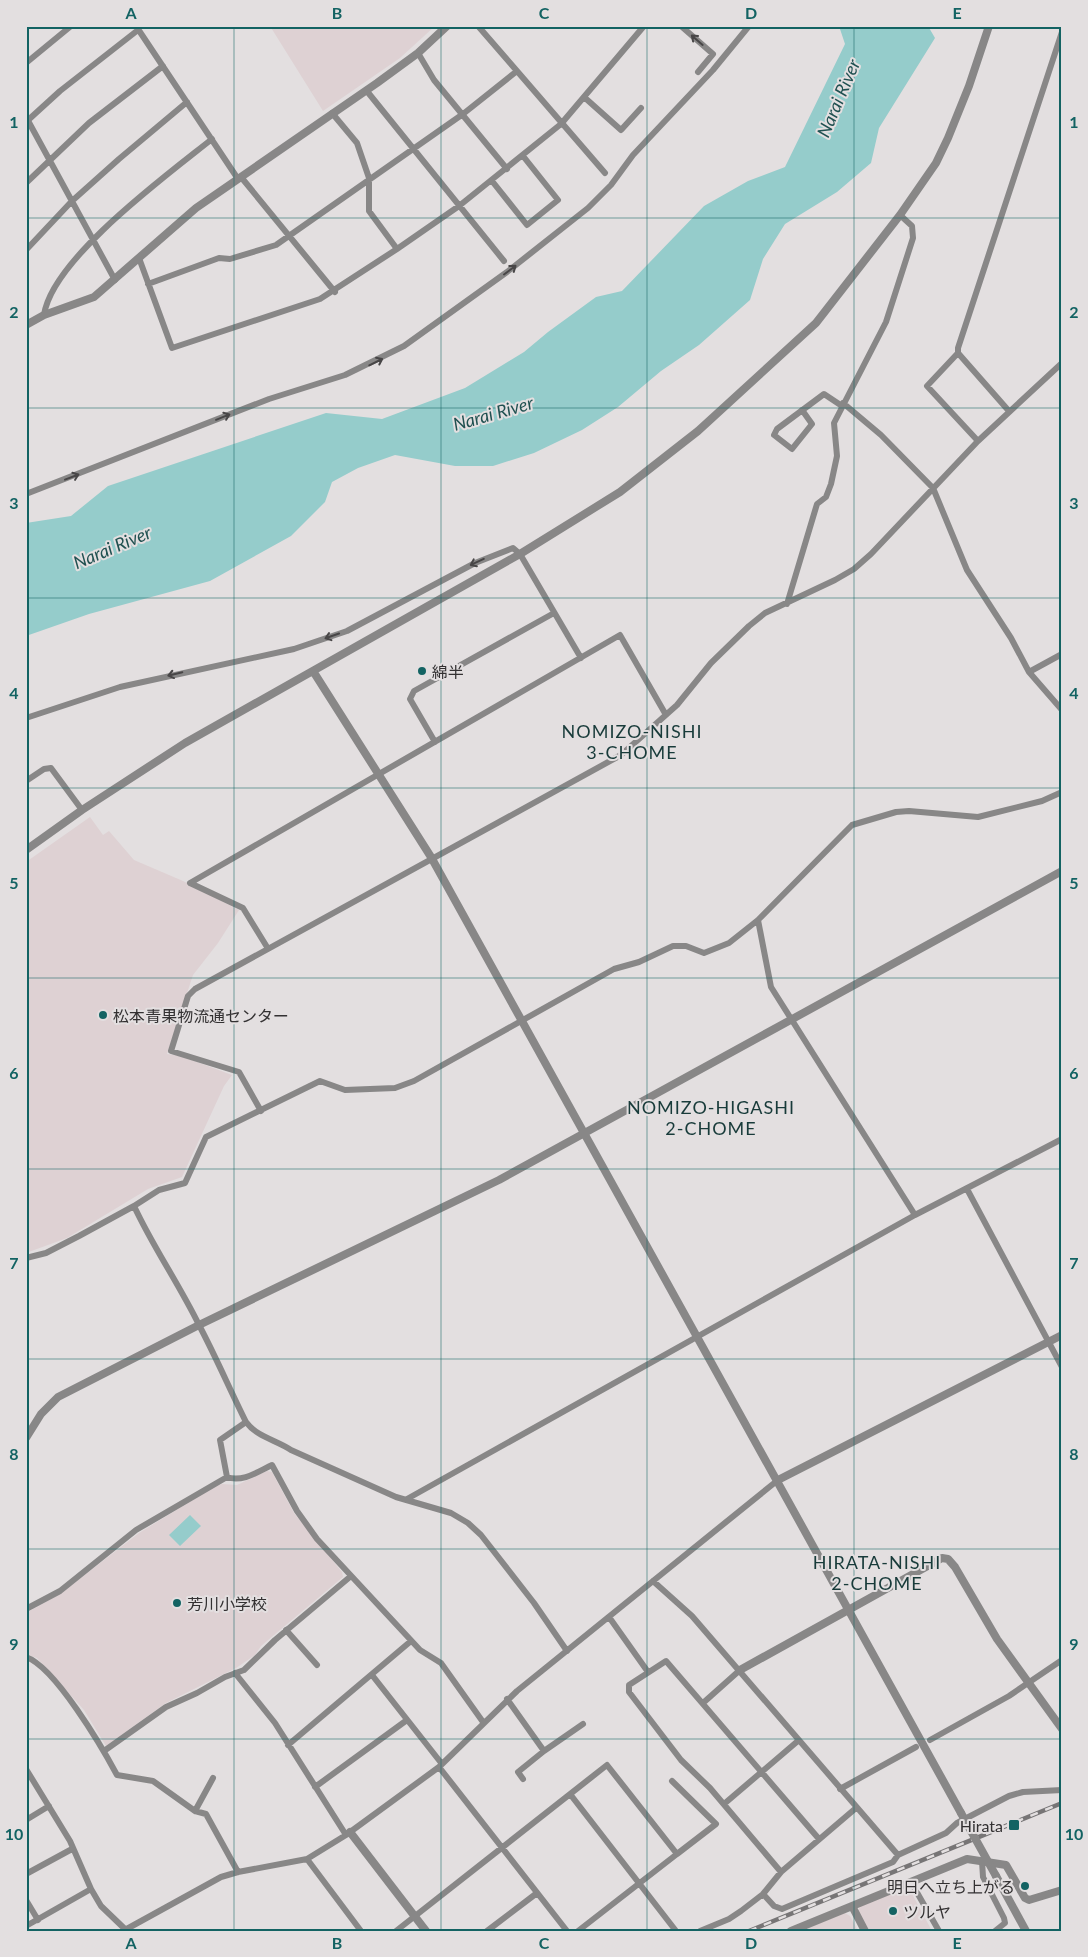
<svg xmlns="http://www.w3.org/2000/svg" width="1088" height="1957" viewBox="0 0 1088 1957" font-family="Lato,'Noto Sans JP',sans-serif">
	<rect width="100%" height="100%" fill="#e3dfe0"/>
	<!-- built -->
	<path fill="#ded1d3" d="M270,26h165l-35,32 -77,53z
		M90,817l13,18 6,-4 25,29 49,21 56,29 -21,33 -25,32 -26,79 14,2 51,19 -8,11 -42,91 -34,12 -81,49 -41,15v-391z
		M267,1471l5,1 22,41 48,59 1,5 -82,69 -6,9 -19,13 -70,35 -60,43 -22,-36 -47,-52 -11,-4v-41l34,-19 79,-61 75,-46 8,-3 15,1z
		M906,1888l4,2 22,41h-63l-11,-20 2,-5z
		M845,1913l5,3 8,15h-58z"/>
	<!-- water -->
	<path fill="#95cccb" d="M839,26h89l7,12 -56,90 -8,35 -34,29 -52,32 -22,35 -13,41 -51,45 -38,26 -43,36 -36,23 -48,23 -41,13h-38l-60,-11 -37,13 -26,14 -7,20 -34,34 -81,45 -121,33 -63,22v-113l45,-7 37,-30 218,-73 56,6 83,-31 59,-36 24,-20 48,-35 26,-6 82,-85 44,-25 37,-14 60,-123z
		M190,1515l11,11 -21,20 -11,-11z"/>
	<g fill="none" stroke-linecap="round" stroke-linejoin="round">
		<!-- minor -->
		<path stroke="#888787" stroke-width="6" d="M136,26l102,153
			M681,26l32,28 -15,18
			M418,53l16,27 73,89
			M26,63l45,-37
			M517,71l88,102
			M366,90l138,171
			M584,97l37,33 20,-22
			M332,113l25,30 12,35v33l28,38
			M26,117l89,163
			M26,122l34,-31 78,-61
			M241,177l94,115
			M492,181l35,44 31,-25 -35,-44
			M26,183l63,-60 74,-57
			M26,250l46,-49 47,-42 68,-57
			M139,258l33,90 148,-49 77,-50 62,-43 102,-82 83,-98
			M148,284l71,-26 11,1 46,-14 187,-131 54,-43 -39,-45
			M44,315c8,-56 123,-140 168,-176
			M958,353l-31,33 51,55
			M843,403l38,32 52,53 34,82 44,68 18,34 33,38
			M802,410l10,14 -20,25 -18,-14 3,-6 47,-35 18,12
			M1008,410l-50,-57v-5l104,-316
			M26,494l243,-95 76,-24 59,-29 103,-74 81,-64 23,-23 22,-30 80,-85 36,-44
			M787,604l30,-100 9,-7 5,-13 6,-28 -3,-33 52,-101 27,-84 -1,-12 -12,-11
			M1029,672l33,-18
			M26,718l94,-31 174,-38 53,-18 128,-68 38,-15 7,6 61,104
			M435,742l-25,-43 4,-8 140,-78
			M26,781l18,-12 7,-1 31,42
			M190,883l430,-248 46,80
			M190,883l53,25 24,39
			M758,920l13,67 144,228
			M261,1111l-22,-39 -68,-21 17,-55 7,-7 426,-234 56,-50 34,-42 38,-37 16,-13 70,-33 19,-11 17,-15 107,-113 84,-78
			M967,1189l95,178
			M134,1206c19,41 45,78 65,119 17,32 31,65 47,97 11,15 30,18 45,28l105,47 55,16 17,10 13,12 53,68 33,48
			M26,1258l20,-5 33,-17 55,-30 25,-16 26,-7 21,-46 114,-56 25,9 50,-2 19,-7 200,-112 25,-7 34,-16h13l18,7 25,-10 29,-23 94,-95 44,-13 13,-1 69,6 64,-16 20,-9
			M227,1477l-7,-37 26,-18
			M407,1499l508,-284 147,-76
			M653,1581l39,35 206,239
			M26,1609l34,-18 76,-61 91,-53c15,6 32,-6 45,-12l25,46 20,28 103,111 21,13 42,59
			M609,1617l39,55
			M286,1630l31,35
			M26,1657c29,10 76,90 91,118l36,6 42,30 11,3 32,58
			M235,1673l40,50 71,112
			M372,1675l70,89
			M507,1699l37,52 39,-27
			M703,1703l37,-33
			M930,1740l79,-44 53,-36
			M288,1745l123,-104
			M104,1751l62,-44 31,-14 28,-16 19,-7 31,-30 76,-64
			M439,1767l128,164
			M26,1769l44,72 21,48 -65,37
			M523,1779l-5,-7 26,-21
			M672,1781l44,43 -39,30
			M315,1787l92,-67
			M840,1789l76,-42
			M570,1794l106,137
			M724,1804l75,-64
			M195,1811l18,-33
			M26,1820l23,-14
			M307,1859l54,72
			M982,1861l1,16 21,41 1,5 -10,8
			M781,1872l-71,-84 -29,-28 -52,-68v-7l37,-24 153,178
			M26,1874l46,-25
			M911,1882l28,49
			M91,1889l10,17 26,25
			M763,1894l11,12 8,3 111,-47 5,-7 48,-22 11,-10 52,-27 14,-4 39,-2
			M26,1900l12,20
			M123,1931l98,-54 17,-5 69,-13 39,-24 93,-68 78,-76 261,-211
			M396,1931l211,-166 70,89 -99,77
			M487,1931l50,-38
			M700,1931l29,-12 12,-8 22,-17 18,-22 75,-64"/>
		<!-- tertiary -->
		<path stroke="#888787" stroke-width="8" d="M26,325l18,-10 50,-18 102,-89 181,-125 41,-30 29,-27
			M313,671l118,186 530,956
			M26,850l56,-40 103,-67 335,-189 100,-62 78,-61 118,-108 84,-108 36,-52 12,-25 21,-52 20,-60
			M26,1438l15,-24 17,-17 141,-72 300,-145 563,-309
			M778,1480l284,-145
			M740,1670l202,-112 6,1 7,8 42,72 65,90
			M350,1832l76,99
			M996,1876l30,55
			M852,1906l13,25
			M791,1931l176,-72 39,6 19,33 4,2 33,-10"/>
		<!-- rail casing -->
		<g stroke="#777576" stroke-width="4.5">
			<path id="rail" d="M749,1931l313,-128"/>
		</g>
		<!-- rail -->
		<use href="#rail" stroke="#e3dfe0" stroke-width="2.5" stroke-dasharray="8" stroke-linecap="butt"/>
		<!-- tertiary-bridge -->
		<path stroke="#888787" stroke-width="8" d="M961,1813l35,63"/>
	</g>
	<!-- one-way arrows -->
	<defs><path id="oneway-shaft" d="M-6 0H5M1.5-3L5.5 0L1.5 3" fill="none" stroke-width="1.6" stroke-linecap="round" stroke-linejoin="round" transform="scale(1.25)"/></defs>
	<g stroke="#484647">
		<use href="#oneway-shaft" transform="translate(697 40) rotate(-139)"/>
		<use href="#oneway-shaft" transform="translate(510 270) rotate(-37)"/>
		<use href="#oneway-shaft" transform="translate(376 362) rotate(-26)"/>
		<use href="#oneway-shaft" transform="translate(223 417) rotate(-22)"/>
		<use href="#oneway-shaft" transform="translate(72 477) rotate(-21)"/>
		<use href="#oneway-shaft" transform="translate(477 562) rotate(155)"/>
		<use href="#oneway-shaft" transform="translate(332 636) rotate(161)"/>
		<use href="#oneway-shaft" transform="translate(175 674) rotate(167)"/>
	</g>
	<!-- grid -->
	<path fill="none" stroke="#136363" stroke-width="1" stroke-opacity="0.55" d="M234,26v1905M441,26v1905M647,26v1905M854,26v1905M26,218h1036M26,408h1036M26,598h1036M26,788h1036M26,978h1036M26,1169h1036M26,1359h1036M26,1549h1036M26,1739h1036"/>
	<!-- markers -->
	<g fill="#136363" stroke="#e3dfe0" stroke-width="2">
		<circle cx="422" cy="671" r="5"/>
		<circle cx="103" cy="1015" r="5"/>
		<circle cx="177" cy="1603" r="5"/>
		<rect x="1008" y="1819" width="12" height="12" rx="2.5"/>
		<circle cx="1025" cy="1886" r="5"/>
		<circle cx="893" cy="1911" r="5"/>
	</g>
	<g text-anchor="middle" dominant-baseline="central" stroke-width="4" stroke-linejoin="round" paint-order="stroke">
		<!-- poi labels -->
		<g font-size="16" fill="#333132" stroke="#e3dfe0" text-anchor="start">
			<text x="432" y="671">綿半</text>
			<text x="113" y="1015">松本青果物流通センター</text>
			<text x="187" y="1603">芳川小学校</text>
			<text x="1003" y="1825" text-anchor="end">Hirata</text>
			<text x="1015" y="1886" text-anchor="end">明日へ立ち上がる</text>
			<text x="903" y="1911">ツルヤ</text>
		</g>
		<!-- water labels -->
		<g font-size="18" font-style="italic" fill="#205151" stroke="#e3dfe0">
			<text transform="translate(838 98) rotate(-67)">Narai River</text>
			<text transform="translate(493 413) rotate(-16)">Narai River</text>
			<text transform="translate(112 547) rotate(-23)">Narai River</text>
		</g>
		<!-- neighbourhood labels -->
		<g font-size="18" letter-spacing="1" fill="#183b3a" stroke="#e3dfe0">
			<text x="632" y="731">NOMIZO-NISHI<tspan x="632" dy="21">3-CHOME</tspan></text>
			<text x="711" y="1107">NOMIZO-HIGASHI<tspan x="711" dy="21">2-CHOME</tspan></text>
			<text x="877" y="1562">HIRATA-NISHI<tspan x="877" dy="21">2-CHOME</tspan></text>
		</g>
	</g>
	<!-- border -->
	<rect width="1088" height="1957" fill="none" stroke="#e3dfe0" stroke-width="55"/>
	<rect x="28" y="28" width="1032" height="1902" fill="none" stroke="#136363" stroke-width="2"/>
	<g font-size="16" text-anchor="middle" font-weight="bold" fill="#136363">
		<text x="131" y="19">A</text>
		<text x="337" y="19">B</text>
		<text x="544" y="19">C</text>
		<text x="751" y="19">D</text>
		<text x="957" y="19">E</text>
		<text x="14" y="128">1</text>
		<text x="1074" y="128">1</text>
		<text x="14" y="318">2</text>
		<text x="1074" y="318">2</text>
		<text x="14" y="509">3</text>
		<text x="1074" y="509">3</text>
		<text x="14" y="699">4</text>
		<text x="1074" y="699">4</text>
		<text x="14" y="889">5</text>
		<text x="1074" y="889">5</text>
		<text x="14" y="1079">6</text>
		<text x="1074" y="1079">6</text>
		<text x="14" y="1269">7</text>
		<text x="1074" y="1269">7</text>
		<text x="14" y="1460">8</text>
		<text x="1074" y="1460">8</text>
		<text x="14" y="1650">9</text>
		<text x="1074" y="1650">9</text>
		<text x="14" y="1840">10</text>
		<text x="1074" y="1840">10</text>
		<text x="131" y="1949">A</text>
		<text x="337" y="1949">B</text>
		<text x="544" y="1949">C</text>
		<text x="751" y="1949">D</text>
		<text x="957" y="1949">E</text>
	</g>
</svg>
